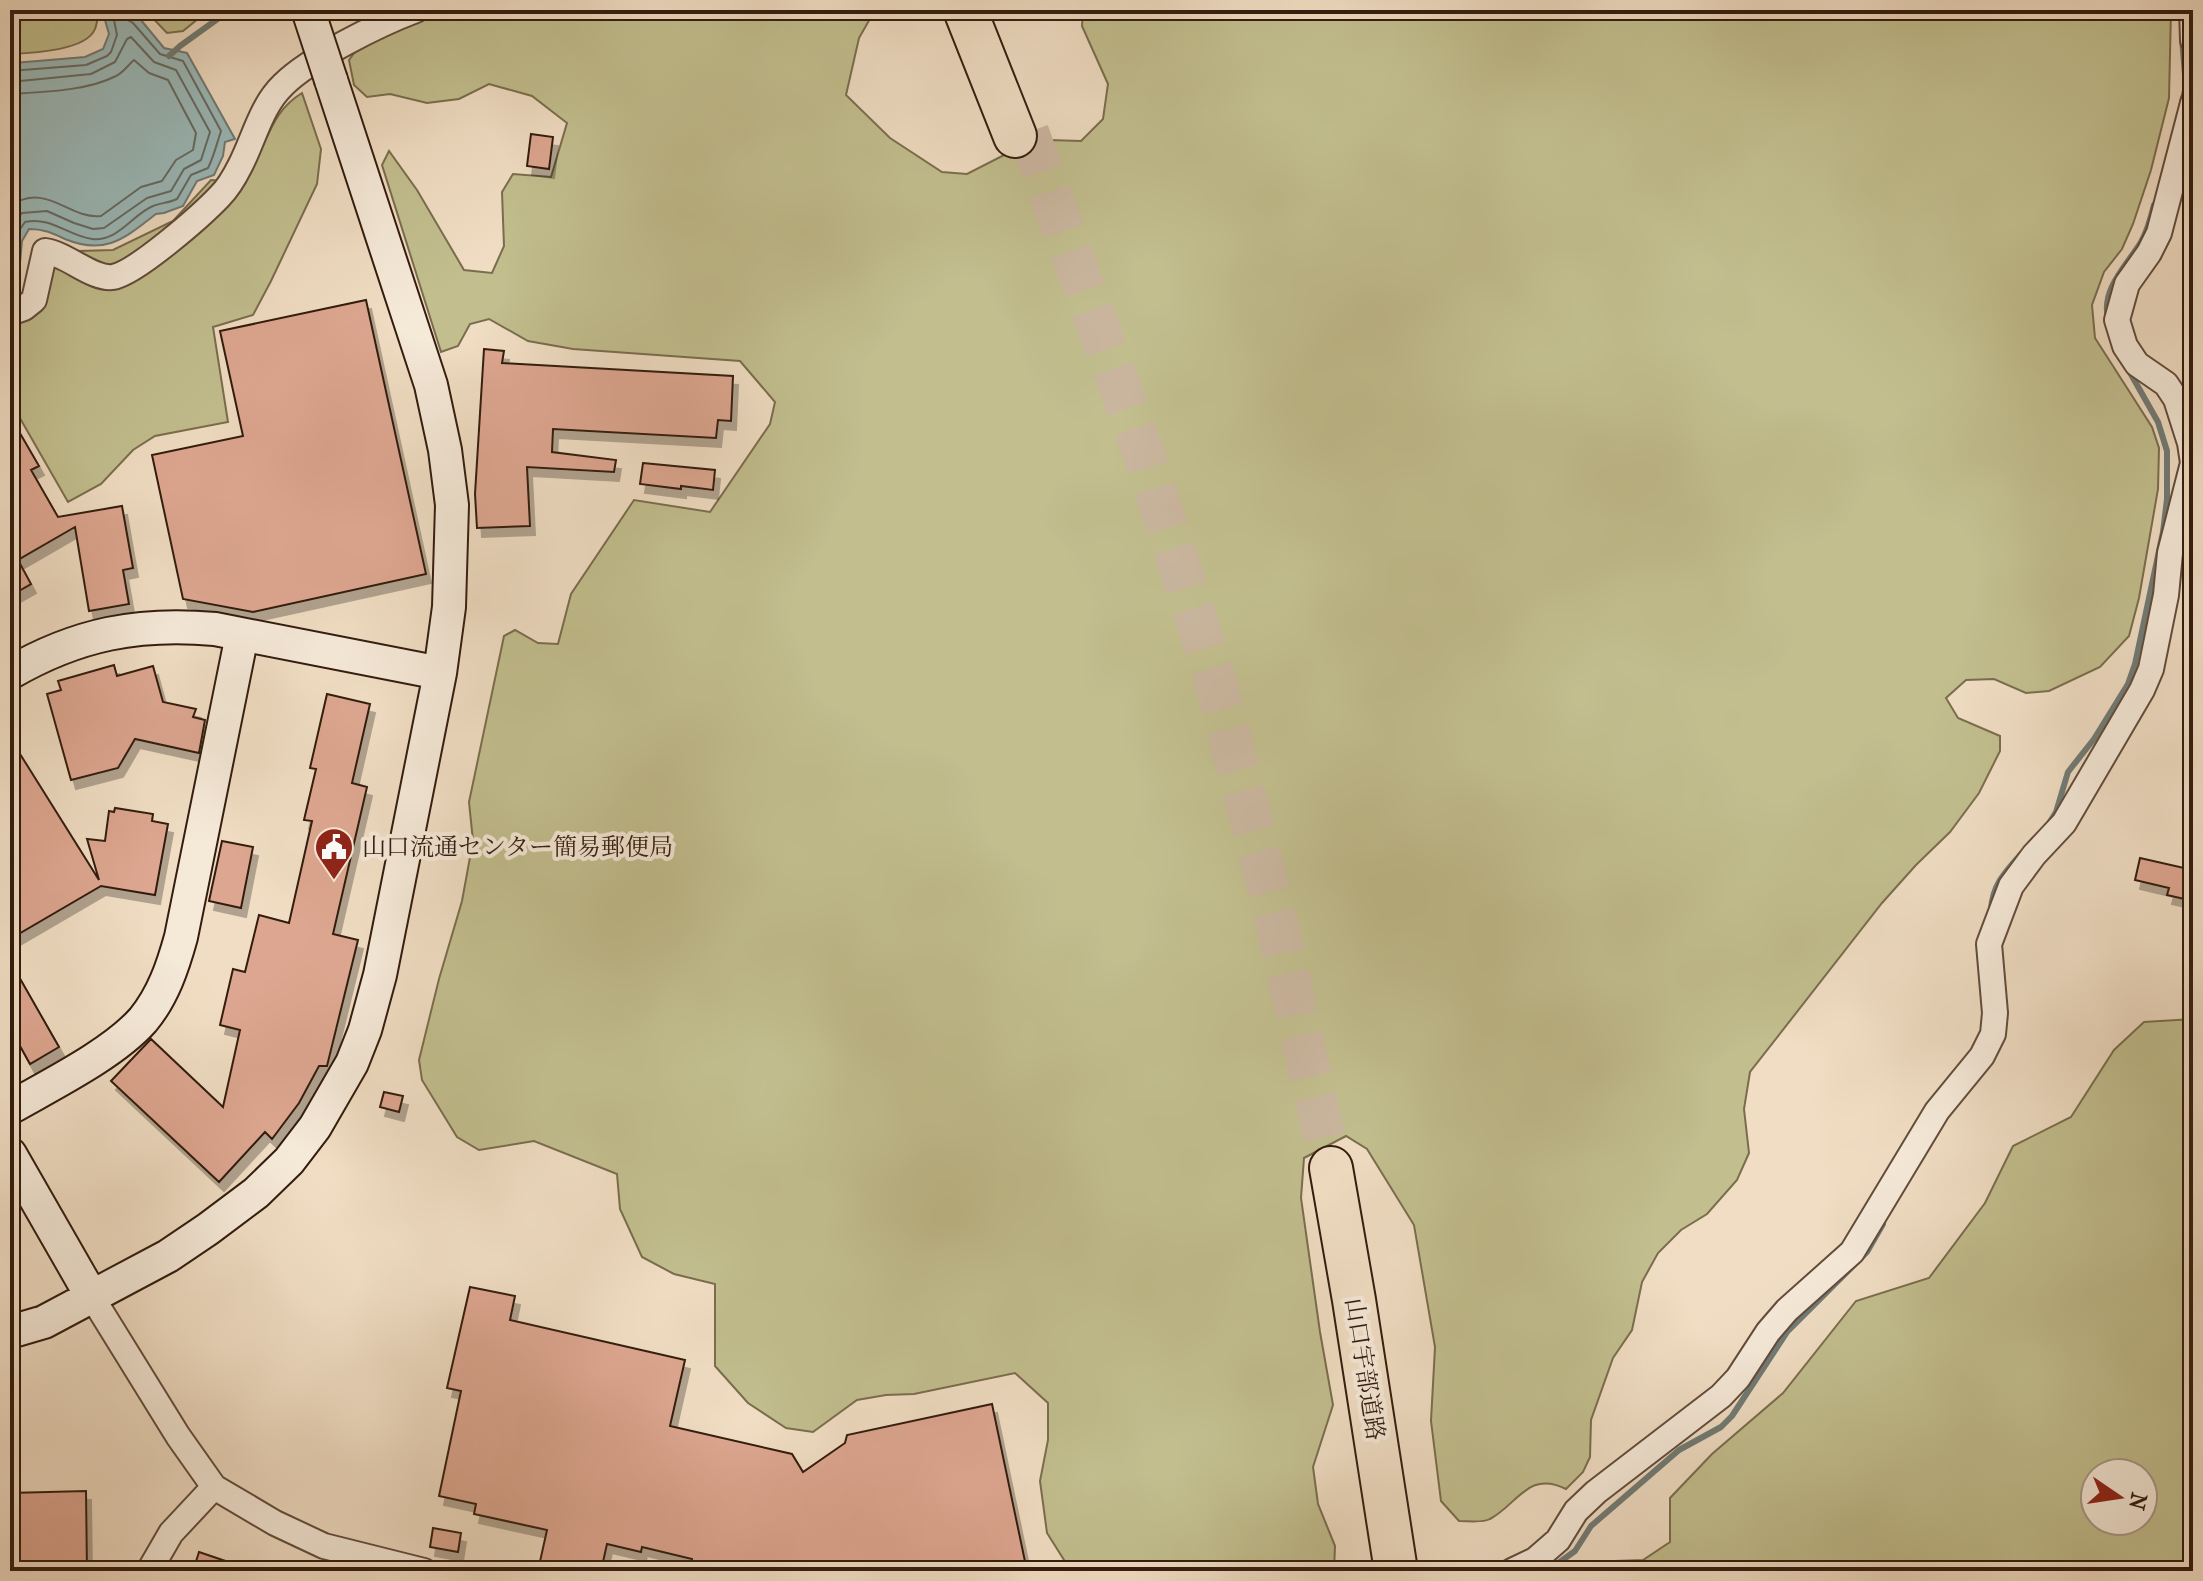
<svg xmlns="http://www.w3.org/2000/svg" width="2203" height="1581" viewBox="0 0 2203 1581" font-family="'IM FELL French Canon','Noto Serif JP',serif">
	<defs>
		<filter id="shadow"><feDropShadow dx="5" dy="9" stdDeviation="0" flood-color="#0004"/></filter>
	</defs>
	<rect width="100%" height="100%" fill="#f0ddc3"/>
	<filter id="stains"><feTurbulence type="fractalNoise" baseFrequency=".0025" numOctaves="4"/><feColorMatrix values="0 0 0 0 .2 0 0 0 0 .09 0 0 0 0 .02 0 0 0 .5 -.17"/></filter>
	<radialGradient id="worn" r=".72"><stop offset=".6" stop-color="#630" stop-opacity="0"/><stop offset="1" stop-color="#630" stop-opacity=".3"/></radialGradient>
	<!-- green -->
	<path fill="#c2be8e" stroke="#7a6d4e" stroke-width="2" fill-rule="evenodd" d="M10,10h89c-1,6 -2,14 -4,19 -9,22 -64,24 -85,25z
		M145,10h64l-26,21 -16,2z
		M426,10h449l-16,28 -13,57 44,43 52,34 25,2 43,-22 39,-12 32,1 22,-22 5,-35 -26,-58 1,-16h1088l-2,88 -18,72 -18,54 -11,25 -18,23 -12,33 3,33 57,89 7,21 -1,41 -19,109 -10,38 -29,31 -51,24 -23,2 -32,-14 -28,1 -20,18 12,20 42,18v15l-21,42 -29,39 -34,33 -34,38 -132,169 -6,37 5,44 -12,27 -30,34 -26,16 -23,23 -16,29 -10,48 -19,28 -22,62 -1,37 -7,15 -17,17c-38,-19 -48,15 -76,30 -7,4 -21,2 -31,2l-18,-20 -10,-80 4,-74 -21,-122 -47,-76 -21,-13 -42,22 -3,40 19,134 13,73 -20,62 5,37 17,42 -1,25h-263l-24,-38 -7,-52 8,-41v-37l-33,-30 -101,21 -28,1 -29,5 -44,32 -27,-4 -38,-25 -33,-37v-82l-41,-10 -32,-17 -22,-48 -3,-35 -83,-33 -55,9 -22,-13 -35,-57 -3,-20 20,-81 23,-78 11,-60 -4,-39 35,-166 11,-6 23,13 20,1 13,-50 63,-94 76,12 60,-88 5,-22 -35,-41 -167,-12 -45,-8 -39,-22 -19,5 -12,22 -17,6 -59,-187 7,-14 28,39 47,80 28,3 12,-27 -2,-54 11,-18 38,3 16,-54 -35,-27 -43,-12 -30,15 -32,4 -37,-9 -23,3 -13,-12 -5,-25 12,-16z
		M302,93l19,56 -4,35 -46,97 -18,34 -40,12 15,95 -73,14 -22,14 -32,34 -33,18 -51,-89h-7v-118h11l30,-53 28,9 34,-1 60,-29 38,-41 26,2c7,-9 16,-17 21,-26 13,-26 18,-47 44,-63z
		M2193,1019v552h-582l4,-10 28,-1 27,-18v-44l42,-44 71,-61 73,-92 73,-23 56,-75 28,-57 58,-29 43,-67 30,-28zM2143,1473v48h-48v-48z"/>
	<!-- water -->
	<path fill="#9bbaba" stroke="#717b76" stroke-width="2" d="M103,13l33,1 28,34 23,5 48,86 -10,3 -2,14 -9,19 -17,6 -14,25 -19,7 -8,1c-31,24 -50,42 -91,25 -13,-6 -21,-10 -36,-10l-7,12 -3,33 -7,12 -2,-1v-220l4,-2 71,-6 18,-8 6,-15z"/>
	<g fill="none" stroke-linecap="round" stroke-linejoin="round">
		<!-- shore -->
		<path stroke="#676b64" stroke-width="2" d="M10,71l76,-6 21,-9 4,-4 6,-17 -5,-25
			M10,82l81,-8 24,-12 12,-23 4,-2 23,25 22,8 34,62 -9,28 -17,9 -13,22 -24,7 -43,30 -11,1 -19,-6 -27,-12 -25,2 -12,13
			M10,94c33,-2 77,-3 106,-18 8,-4 12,-11 18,-16l15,13 19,7 28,53 -3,17 -17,10 -14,21 -21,6 -40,29c-32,4 -54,-35 -91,-10
			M10,274l4,-36 11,-16c26,-6 43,14 67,17 26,3 41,-25 61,-33 7,-3 16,-3 24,-7l14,-24 17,-7c6,-12 9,-25 13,-37l-38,-70 -23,-7 -27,-31 -7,-4 -2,-9"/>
		<!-- stream -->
		<path stroke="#717b76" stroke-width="6" d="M2182,38l4,49 -4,15
			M169,56l11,-10 50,-36
			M2108,318c-7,-29 19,-53 33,-76 6,-10 10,-25 13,-37
			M2048,825l8,-13 12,-40 26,-33 34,-55 7,-20 28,-132 4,-33v-48l-9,-29 -30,-53
			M1991,909c2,-25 14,-37 30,-55
			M1543,1571l14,-7 18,-13 16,-25 88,-76 42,-23 11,-11 55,-84 80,-80 16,-28"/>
	</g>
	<!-- building -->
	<path fill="#dda690" stroke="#331c0f" stroke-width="2" filter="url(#shadow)" d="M531,134l22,3 -4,32 -22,-3z
		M366,300l60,274 -173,38 -70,-13 -31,-144 91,-19 -23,-105z
		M484,349l20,2 -2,12 231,13 -2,45 -13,-1 -2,18 -163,-9 -1,23 64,8 -2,12 -87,-5 3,59 -53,2 -2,-34z
		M10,416l29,50 -8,4 27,47 64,-11 11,62 -10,2 6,34 -40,7 -14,-84 -57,33 13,24 -21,12z
		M643,463l72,7 -2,20 -32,-4v3l-41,-5z
		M114,665l3,11 36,-10 10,36 33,7 -3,8 12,3 -6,33 -64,-14 -17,29 -47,12 -24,-86 14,-4 -3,-9z
		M327,694l43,10 -18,79 15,4 -34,147 25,6 -31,126h-8l-20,37 -27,36 -7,-7 -46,50 -108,-101 40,-42 72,68 17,-77 -20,-5 13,-56 12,3 14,-57 30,8 23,-102 -8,-1 12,-51 -6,-1z
		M10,738l89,142 -12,-41 18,2 4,-30 5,1 1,-4 38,6 -1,7 16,3 -13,71 -54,-9 -91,53z
		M222,841l31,6 -12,61 -32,-7z
		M2140,858l53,12v31l-26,-6 2,-7 -34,-8z
		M10,961l49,86 -29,17 -20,-36z
		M384,1092l19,4 -4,16 -19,-5z
		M470,1287l45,9 -5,24 175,40 -15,66 122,28 11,18 42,-29 2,-8 145,-31 35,167h-337l2,-12 -50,-12 -1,5 -34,-8 -6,27h-42l-20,-5 8,-36 -73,-16 2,-10 -37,-8 22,-105 -14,-3z
		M86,1491l1,80h-77v-78z
		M433,1528l28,5 -3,19 -28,-5z
		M199,1552l47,16 -1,3h-52z"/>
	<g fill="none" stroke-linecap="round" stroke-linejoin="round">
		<!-- highway-tunnel -->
		<path stroke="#cab69f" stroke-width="42" stroke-dasharray="42 21" stroke-linecap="butt" d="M1028,132l119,331 66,210 58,224 60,271"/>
		<!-- street casing -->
		<g stroke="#624c3c" stroke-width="28">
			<path id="street" d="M2192,10l1,30
				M10,313l14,-5 10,-8 11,-49c22,3 48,29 68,26 23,-4 89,-62 107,-81 8,-8 15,-20 20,-30 14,-27 21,-60 43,-81 27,-27 96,-61 133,-75
				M92,1297l86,139 36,51 61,36 49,23 100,25
				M149,1571l22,-38 43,-46
				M1512,1571l23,-11 23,-20 18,-29 20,-19 125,-96 17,-18 30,-46 19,-22 65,-58 85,-141 45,-55 11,-22 2,-21 -6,-69 22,-58 23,-31 30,-32 78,-133 9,-21 15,-74 4,-42 23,-90 -3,-20 -14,-44 -10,-15 -29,-20 -12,-18 -8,-26 10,-36 22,-31 10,-20 34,-130"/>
		</g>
		<!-- secondary casing -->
		<g stroke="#331c0f" stroke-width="36">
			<path id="secondary" d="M10,673c67,-39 129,-51 205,-44l225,44
				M10,1108c40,-23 103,-54 133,-88 20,-24 30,-54 38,-83l61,-302
				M10,1154l82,143
				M10,1332l34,-10 124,-66 40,-27 48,-36 33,-32 26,-34 37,-64 13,-33 15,-55 60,-302 9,-66 3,-102 -7,-55 -14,-65 -100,-305"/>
		</g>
		<!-- highway casing -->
		<g stroke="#331c0f" stroke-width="46">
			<path id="highway" d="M965,10l50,126
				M1331,1168l23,132 42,271"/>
		</g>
		<!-- street -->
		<use href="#street" stroke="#f5e9d8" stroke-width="24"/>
		<!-- secondary -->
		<use href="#secondary" stroke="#f5e9d8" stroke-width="32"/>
		<!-- highway -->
		<use href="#highway" stroke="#f0ddc3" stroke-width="42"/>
		<!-- secondary-bridge casing -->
		<g stroke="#331c0f" stroke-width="36" stroke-linecap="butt">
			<path id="secondary-bridge" d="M308,10l23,70"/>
		</g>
		<!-- secondary-bridge -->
		<use href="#secondary-bridge" stroke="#f5e9d8" stroke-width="32"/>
	</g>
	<!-- icons -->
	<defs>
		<g id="civic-pin" transform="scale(2)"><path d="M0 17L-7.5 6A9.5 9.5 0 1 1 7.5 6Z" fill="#8f2418" stroke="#f5e9d8"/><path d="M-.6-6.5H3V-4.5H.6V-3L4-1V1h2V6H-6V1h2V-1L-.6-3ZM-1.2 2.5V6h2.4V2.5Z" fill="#fff"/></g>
	</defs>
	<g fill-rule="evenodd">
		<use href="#civic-pin" x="334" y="847"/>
	</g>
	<g text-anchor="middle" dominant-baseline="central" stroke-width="8" stroke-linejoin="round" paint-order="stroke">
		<!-- poi labels -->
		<g font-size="24" fill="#331c0f" stroke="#f5e9d8" text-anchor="start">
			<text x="362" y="847">山口流通センター簡易郵便局</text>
		</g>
		<!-- street labels -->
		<g font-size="24" fill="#331c0f" stroke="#f5e9d8">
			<text transform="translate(1365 1369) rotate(81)">山口宇部道路</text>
		</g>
	</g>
	<!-- margin -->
	<rect width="2203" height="1581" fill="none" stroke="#f0ddc3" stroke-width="40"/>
	<rect x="12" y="12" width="2179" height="1557" fill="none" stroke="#331c0f" stroke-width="4"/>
	<rect x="20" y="20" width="2163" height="1541" fill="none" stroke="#331c0f" stroke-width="2"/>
	<!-- north arrow -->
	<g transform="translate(2119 1497) rotate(103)"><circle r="38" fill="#f5e9d8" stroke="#a79788" stroke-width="2"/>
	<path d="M0-6L14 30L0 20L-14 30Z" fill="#8f2418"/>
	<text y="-12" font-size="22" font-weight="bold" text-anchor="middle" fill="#331c0f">N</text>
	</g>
	<rect width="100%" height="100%" filter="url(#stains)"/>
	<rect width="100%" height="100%" fill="url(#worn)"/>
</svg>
